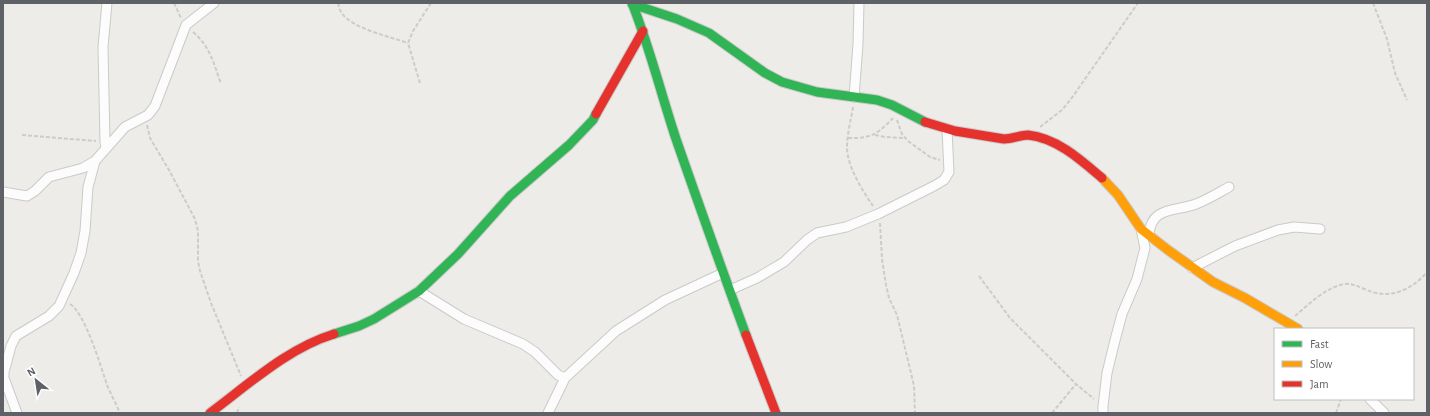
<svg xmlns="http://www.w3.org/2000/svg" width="1430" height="416" viewBox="0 0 1430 416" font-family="'Alegreya Sans',sans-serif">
	<rect width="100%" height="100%" fill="#edece8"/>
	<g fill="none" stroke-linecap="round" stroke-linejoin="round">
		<!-- street casing -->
		<g stroke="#cacaca" stroke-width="11">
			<path id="street" d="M854,97l4,-53 1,-41
				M106,147l-1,-5 -2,-95 4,-44
				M3,192l24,4 8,-5 14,-14 34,-9 12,-7 30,-34 23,-12 7,-9 31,-81 28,-22
				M1149,235c2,-29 26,-23 47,-31 11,-4 22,-11 33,-17
				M1192,268l43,-22 43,-16 16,-3 26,2
				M730,290l27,-12 27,-16 23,-22 10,-7 29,-6 32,-13 56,-28 10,-6 5,-8 -2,-43
				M419,291l45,28 59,25 12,8 23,23 7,3
				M1370,399l14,14
				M17,413l-13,-35v-6l7,-26 5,-10 33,-20 10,-10 15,-33 7,-20 4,-22 3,-44 7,-26
				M548,413l17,-35 51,-47 49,-31 58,-27
				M1103,413v-7l4,-33 7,-29 8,-30 15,-35 8,-31 -4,-19"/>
		</g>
		<!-- fast casing -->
		<g stroke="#cacac9" stroke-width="11">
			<path id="fast" d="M632,3c18,45 29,91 44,136 23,66 46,131 70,196
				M632,4l45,15 32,14 56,40 17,9 35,10 60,8 15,5 33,17
				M334,334l25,-8 15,-7 45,-28 39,-37 52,-58 59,-51 24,-25 3,-6"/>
		</g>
		<!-- slow casing -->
		<g stroke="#cacac9" stroke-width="11">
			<path id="slow" d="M1102,178l16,17 23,34 27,21 45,32 32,16 53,31"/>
		</g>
		<!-- jam casing -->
		<g stroke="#cacac9" stroke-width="11">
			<path id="jam" d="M596,114l47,-83
				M925,122l30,9 49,8c8,0 17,-4 24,-4 29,3 53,25 74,43
				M746,335l30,78
				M210,413c39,-29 78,-65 124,-79"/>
		</g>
		<!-- path -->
		<path stroke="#c9cecb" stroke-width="2" stroke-dasharray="4 2" stroke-linecap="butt" d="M174,3l7,15
			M338,3c1,3 1,6 3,9 9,16 50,25 67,31
			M1373,3l14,36 8,34 12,27
			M193,32c17,14 21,32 28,52
			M420,83l-12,-40 5,-12 18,-28
			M853,107c-2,13 -6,27 -6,40 0,19 15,43 26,59
			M897,120l5,14 6,7 22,16 10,3
			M147,125l3,13 19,32 26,49 3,12v30l2,10 11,32 30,73
			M1040,127l22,-17 9,-11 67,-96
			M22,135l74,6
			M875,135l10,2 18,1
			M848,138c22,1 30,-4 45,-20
			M880,223l2,36 4,26 3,13 8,17 14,58 3,13 1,27
			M979,276l31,42 66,66 18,15
			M70,304c15,9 31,63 37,81 4,9 9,19 13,28
			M1295,316c14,-12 30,-28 49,-32 9,-1 15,3 23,6 22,10 45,0 60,-18
			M237,413l2,-6
			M1052,413l24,-29
			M1336,413l5,-14"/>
		<!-- street -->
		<use href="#street" stroke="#fcfcfc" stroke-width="9"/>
		<!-- fast -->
		<use href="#fast" stroke="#30b455" stroke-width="9"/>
		<!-- slow -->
		<use href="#slow" stroke="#ff9f0a" stroke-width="9"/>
		<!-- jam -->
		<use href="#jam" stroke="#e5322d" stroke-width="9"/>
	</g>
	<!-- border -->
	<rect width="1430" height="416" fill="none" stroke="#5e6165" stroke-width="8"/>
	<!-- legend -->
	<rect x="1274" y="328" width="140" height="72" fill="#ffffff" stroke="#bfc0c1"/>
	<rect x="1282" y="341" width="20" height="6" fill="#30b455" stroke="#bfc0c1"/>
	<text x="1310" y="348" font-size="12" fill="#5e6165">Fast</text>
	<rect x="1282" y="361" width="20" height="6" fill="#ff9f0a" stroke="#bfc0c1"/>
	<text x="1310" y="368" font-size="12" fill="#5e6165">Slow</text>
	<rect x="1282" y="381" width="20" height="6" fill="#e5322d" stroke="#bfc0c1"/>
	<text x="1310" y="388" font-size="12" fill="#5e6165">Jam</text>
	<!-- north arrow -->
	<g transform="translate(36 380) rotate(330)" stroke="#ffffff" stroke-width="3" paint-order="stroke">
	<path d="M0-3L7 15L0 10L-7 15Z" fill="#5e6165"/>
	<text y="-6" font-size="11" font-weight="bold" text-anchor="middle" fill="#5e6165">N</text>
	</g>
</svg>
